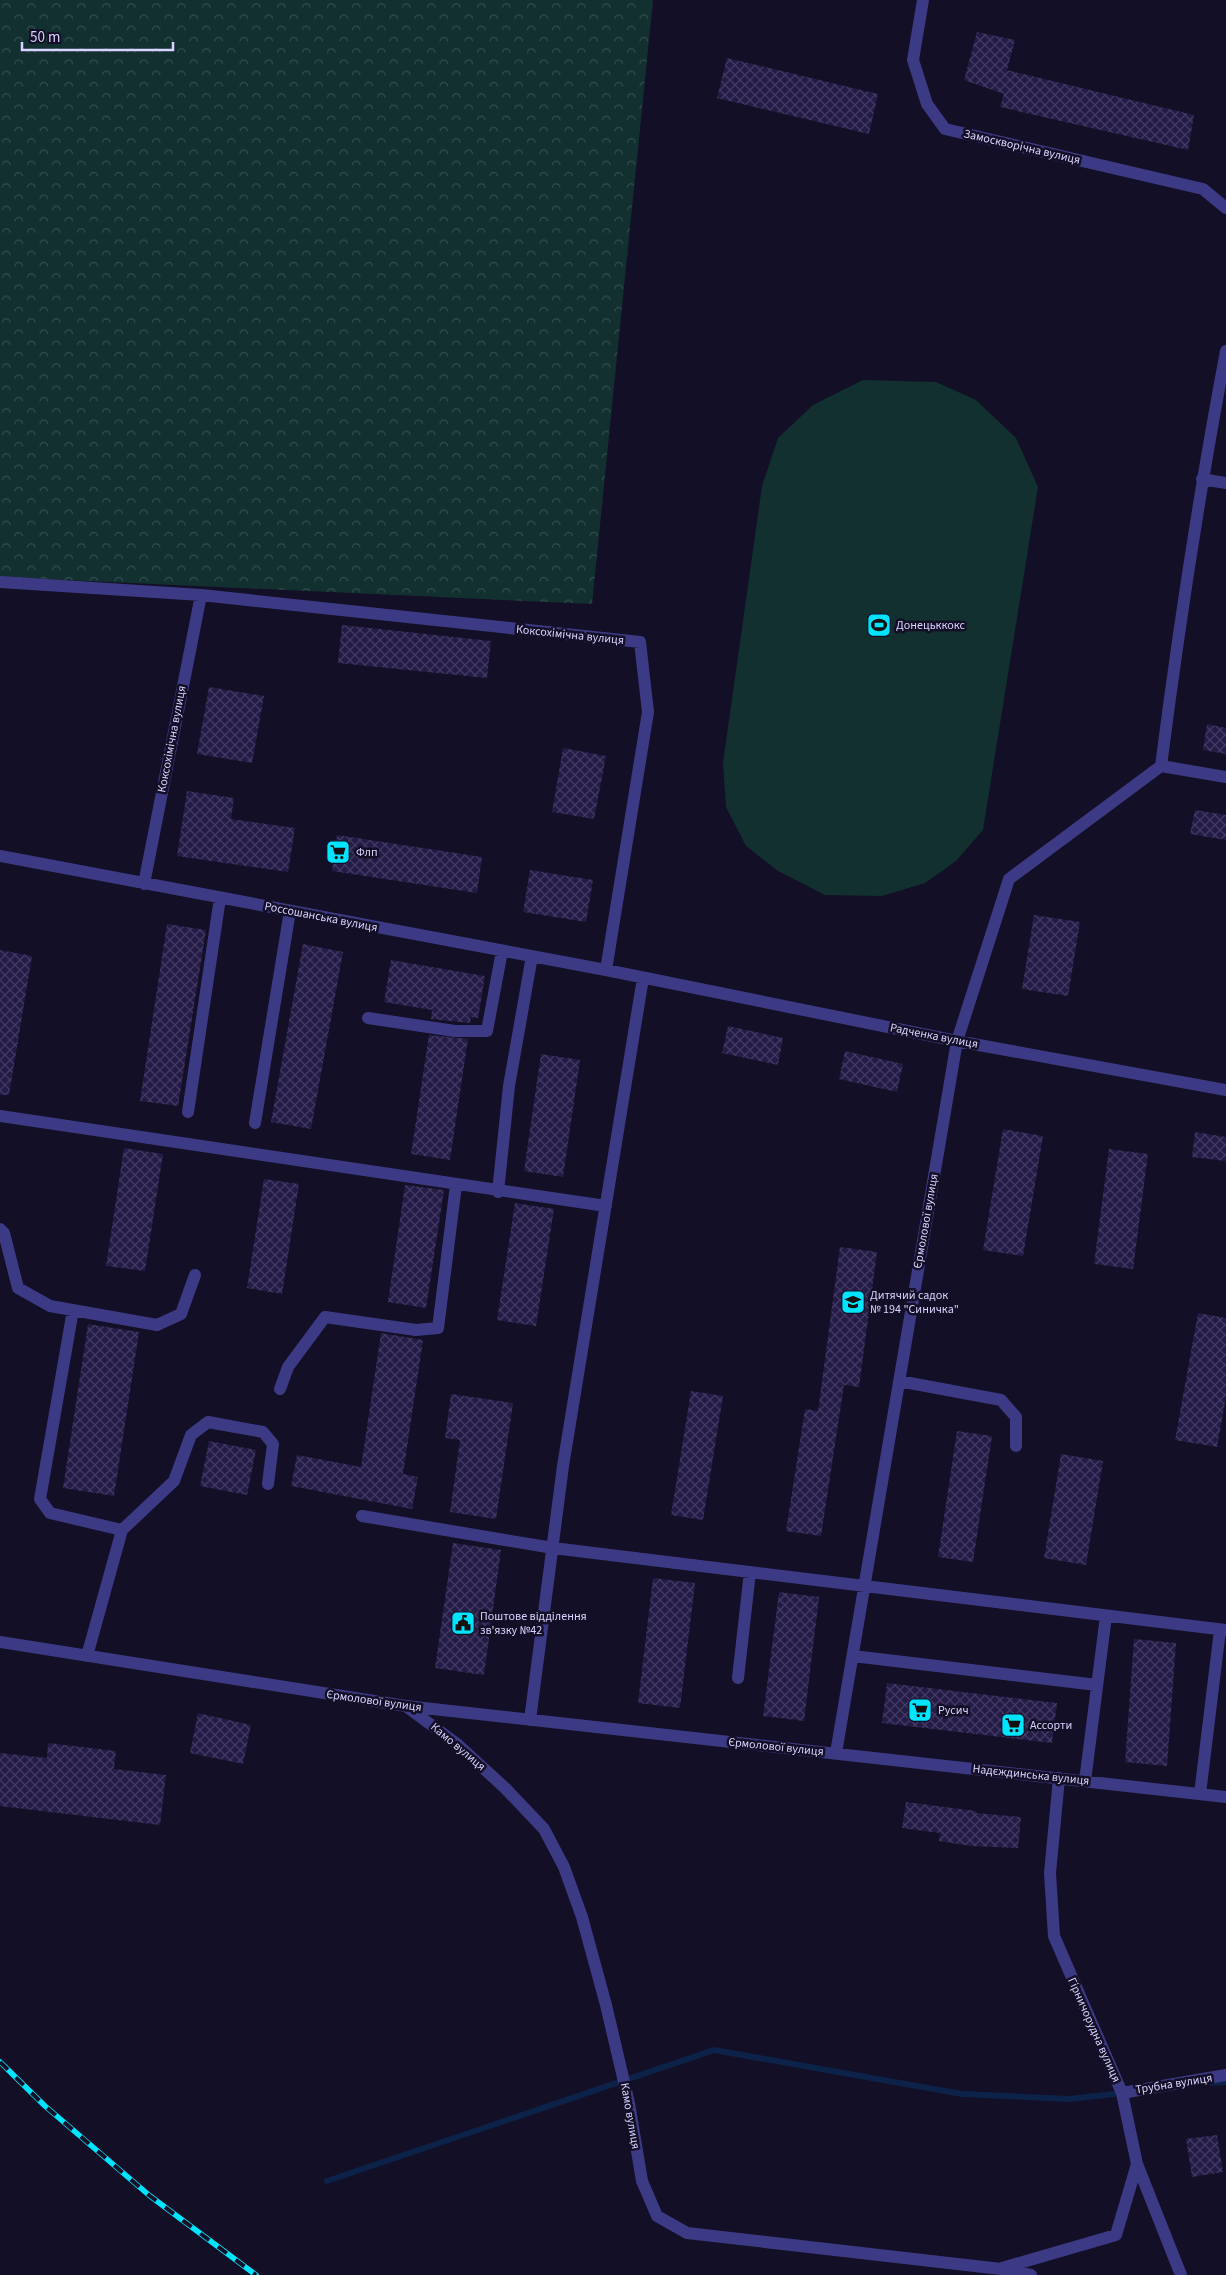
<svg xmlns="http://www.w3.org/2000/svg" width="1226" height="2275" viewBox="0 0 1226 2275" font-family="'Source Sans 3',sans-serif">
	<defs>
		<pattern id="park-crowns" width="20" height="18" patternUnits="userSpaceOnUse" patternTransform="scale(1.25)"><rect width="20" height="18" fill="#12302f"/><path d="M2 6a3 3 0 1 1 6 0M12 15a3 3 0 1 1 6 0" fill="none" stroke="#344d4e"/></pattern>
		<pattern id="building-cross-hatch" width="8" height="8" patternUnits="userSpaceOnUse" patternTransform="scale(1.25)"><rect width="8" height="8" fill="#241b47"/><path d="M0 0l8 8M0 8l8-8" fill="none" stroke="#433b63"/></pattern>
	</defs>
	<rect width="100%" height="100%" fill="#130f26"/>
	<!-- park -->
	<path fill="url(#park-crowns)" d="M0,0h653l-61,604 -592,-27z"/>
	<!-- pitch -->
	<path fill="#12302f" d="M863,380l73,2 40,18 40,38 22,49 -55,343 -27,31 -31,22 -43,13 -57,-1 -47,-24 -32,-25 -20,-39 -3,-44 39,-277 16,-48 35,-33z"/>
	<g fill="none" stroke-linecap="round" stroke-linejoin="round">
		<!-- stream -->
		<path stroke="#0c2248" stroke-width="6" d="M1212,2083l14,-1
			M327,2181l387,-131 248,44 107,5 54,-6"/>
	</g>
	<!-- building -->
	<path fill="url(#building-cross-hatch)" d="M977,32l38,8 -8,30 187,45 -6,35 -188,-43 4,-13 -40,-14z
		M727,58l151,36 -9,40 -152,-36z
		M342,625l149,16 -4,37 -149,-15z
		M209,687l55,9 -12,67 -55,-9z
		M1207,724l19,4v26l-23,-4z
		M563,748l43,8 -12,63 -42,-7z
		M187,791l47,7 -3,21 64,9 -7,44 -111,-16z
		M1195,810l31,5v25l-36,-6z
		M337,835l145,22 -5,36 -145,-22z
		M530,870l63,10 -7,42 -63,-10z
		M1034,915l46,7 -12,74 -46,-7z
		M167,924l39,6 -28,176 -38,-5z
		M303,944l40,8 -32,177 -40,-7z
		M0,950l32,6 -23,139h-9z
		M391,960l94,16 -7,42 -7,-1 -1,6 -39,-4 1,-9 -48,-8z
		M728,1026l55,12 -5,27 -56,-12z
		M429,1035l39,4 -18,121 -39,-6z
		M845,1051l58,13 -6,28 -58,-13z
		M541,1054l39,6 -17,117 -39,-6z
		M1003,1129l40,7 -20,120 -40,-6z
		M1195,1132l31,5v24l-34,-4z
		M124,1148l39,6 -18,117 -39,-5z
		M1109,1149l39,5 -15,115 -39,-5z
		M264,1179l35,5 -17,110 -35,-6z
		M405,1185l39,5 -18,118 -38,-6z
		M515,1203l39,6 -18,117 -39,-6z
		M840,1247l37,5 -18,135 -15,-2 -23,151 -35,-5 19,-122 13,2z
		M1198,1313l28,5v79l-9,50 -42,-7z
		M88,1324l51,8 -25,164 -51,-8z
		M381,1333l42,7 -20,134 15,3 -6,32 -121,-23 6,-31 64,12z
		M691,1391l32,5 -20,124 -32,-5z
		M451,1394l62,9 -17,116 -46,-7 10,-72 -15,-2z
		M957,1431l35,5 -19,126 -35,-5z
		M209,1441l47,9 -9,45 -47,-9z
		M1061,1454l42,7 -17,104 -42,-7z
		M453,1543l48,7 -17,125 -49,-7z
		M653,1578l42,5 -15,125 -42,-5z
		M779,1592l40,5 -15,124 -41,-5z
		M1134,1639l42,4 -9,123 -42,-4z
		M887,1683l170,20 -5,40 -170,-20z
		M198,1713l53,12 -8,39 -53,-11z
		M48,1743l68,8 -2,18 52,6 -6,50 -160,-19v-53l47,5z
		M906,1802l70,9v2l45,4 -3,31 -47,-2 -32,-5 1,-8 -38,-5z
		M1217,2135l6,37 -31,5 -6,-38z"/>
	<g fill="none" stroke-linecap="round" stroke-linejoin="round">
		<!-- minor -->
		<path stroke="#3d3a85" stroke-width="12" d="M923,0l-10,60 14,44 18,25 258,60 23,19
			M1202,479l24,4
			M0,582l201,13 439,47 8,70 -42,258
			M1161,766l65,11
			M0,856l606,114 351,71 269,49
			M144,884l57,-289
			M368,1018l87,13h32l15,-80
			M188,1112l32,-214
			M0,1116l606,90
			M255,1123l35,-212
			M498,1192l11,-106 23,-130
			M0,1229l4,4 14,55 32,18 107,19 24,-11 14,-39
			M73,1310l-33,189 10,14 72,17
			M899,1381l102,19 15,17v29
			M280,1389l8,-22 37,-50 91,13 22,-2 18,-143
			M362,1516l191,32 673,82
			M0,1642l406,64 820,91
			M87,1656l35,-126 52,-49 17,-46 17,-13 55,10 10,12 -5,40
			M853,1656l244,29
			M738,1678l12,-106
			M407,1707l50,37 48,44 39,41 20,38 18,50 24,88 23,98 13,78 15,35 30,17 314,36 30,6
			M530,1720l33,-254 80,-488
			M836,1753l121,-712 52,-162 152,-113c18,-140 39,-278 65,-415
			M1059,1778l-9,95 4,63 68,157 15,71 44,111
			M1085,1781l21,-165
			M1200,1794l20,-164
			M1122,2093l104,-18
			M1002,2268l114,-33 21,-71"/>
		<!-- rail casing -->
		<g stroke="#00e5ff" stroke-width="5.5">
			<path id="rail" d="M0,2062l45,44 105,90 106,79"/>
		</g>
		<!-- rail -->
		<use href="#rail" stroke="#130f26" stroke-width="4" stroke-dasharray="11" stroke-linecap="butt"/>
	</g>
	<!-- icons -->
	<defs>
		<g id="stadium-square" transform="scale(1.25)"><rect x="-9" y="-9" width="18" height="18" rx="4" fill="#00e5ff" stroke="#130f26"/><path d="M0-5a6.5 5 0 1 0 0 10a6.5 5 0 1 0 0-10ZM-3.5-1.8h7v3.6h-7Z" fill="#111"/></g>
		<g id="supermarket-square" transform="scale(1.25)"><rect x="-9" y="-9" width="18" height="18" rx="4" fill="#00e5ff" stroke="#130f26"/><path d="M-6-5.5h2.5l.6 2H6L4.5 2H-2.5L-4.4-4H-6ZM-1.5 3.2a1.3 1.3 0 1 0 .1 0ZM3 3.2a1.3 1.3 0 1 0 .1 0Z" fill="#111"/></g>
		<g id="school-square" transform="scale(1.25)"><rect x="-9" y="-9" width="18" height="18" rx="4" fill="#00e5ff" stroke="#130f26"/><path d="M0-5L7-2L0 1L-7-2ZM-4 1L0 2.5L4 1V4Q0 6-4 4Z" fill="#111"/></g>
		<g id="civic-square" transform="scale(1.25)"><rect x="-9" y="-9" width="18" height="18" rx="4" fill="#00e5ff" stroke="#130f26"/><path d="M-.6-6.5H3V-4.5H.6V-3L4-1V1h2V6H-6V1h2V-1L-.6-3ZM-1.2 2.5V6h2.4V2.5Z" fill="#111"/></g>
	</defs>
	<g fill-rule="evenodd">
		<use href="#stadium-square" x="879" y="625"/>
		<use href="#supermarket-square" x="338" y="852"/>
		<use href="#school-square" x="853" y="1302"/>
		<use href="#civic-square" x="463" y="1623"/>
		<use href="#supermarket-square" x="920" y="1710"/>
		<use href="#supermarket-square" x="1013" y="1725"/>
	</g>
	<g text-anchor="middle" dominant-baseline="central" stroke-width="5" stroke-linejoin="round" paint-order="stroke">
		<!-- street labels -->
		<g font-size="12" fill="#d9d4ff" stroke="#130f26">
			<text transform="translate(1022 147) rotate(13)">Замоскворічна вулиця</text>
			<text transform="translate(570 635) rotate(6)">Коксохімічна вулиця</text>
			<text transform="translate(172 739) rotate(-79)">Коксохімічна вулиця</text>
			<text transform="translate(321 917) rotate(11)">Россошанська вулиця</text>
			<text transform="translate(934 1036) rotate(11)">Радченка вулиця</text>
			<text transform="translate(926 1221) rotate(-80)">Єрмолової вулиця</text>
			<text transform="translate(374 1701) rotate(8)">Єрмолової вулиця</text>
			<text transform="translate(458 1747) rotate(40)">Камо вулиця</text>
			<text transform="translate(776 1747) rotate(6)">Єрмолової вулиця</text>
			<text transform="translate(1031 1775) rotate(6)">Надєждинська вулиця</text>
			<text transform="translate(1094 2030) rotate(66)">Гірничорудна вулиця</text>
			<text transform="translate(1174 2084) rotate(-9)">Трубна вулиця</text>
			<text transform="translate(630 2116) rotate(80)">Камо вулиця</text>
		</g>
		<!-- poi labels -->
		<g font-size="12" fill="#d9d4ff" stroke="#130f26" text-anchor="start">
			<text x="896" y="625">Донецьккокс</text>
			<text x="356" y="852">Флп</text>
			<text x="870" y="1295">Дитячий садок<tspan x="870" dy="14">№ 194 "Синичка"</tspan></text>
			<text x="480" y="1616">Поштове відділення<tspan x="480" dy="14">зв'язку №42</tspan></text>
			<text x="938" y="1710">Русич</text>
			<text x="1030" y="1725">Ассорти</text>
		</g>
	</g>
	<!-- scale -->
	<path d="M22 42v8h151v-8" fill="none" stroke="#d9d4ff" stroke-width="2.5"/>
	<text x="30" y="42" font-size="15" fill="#d9d4ff" stroke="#130f26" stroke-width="4" paint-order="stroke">50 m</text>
</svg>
